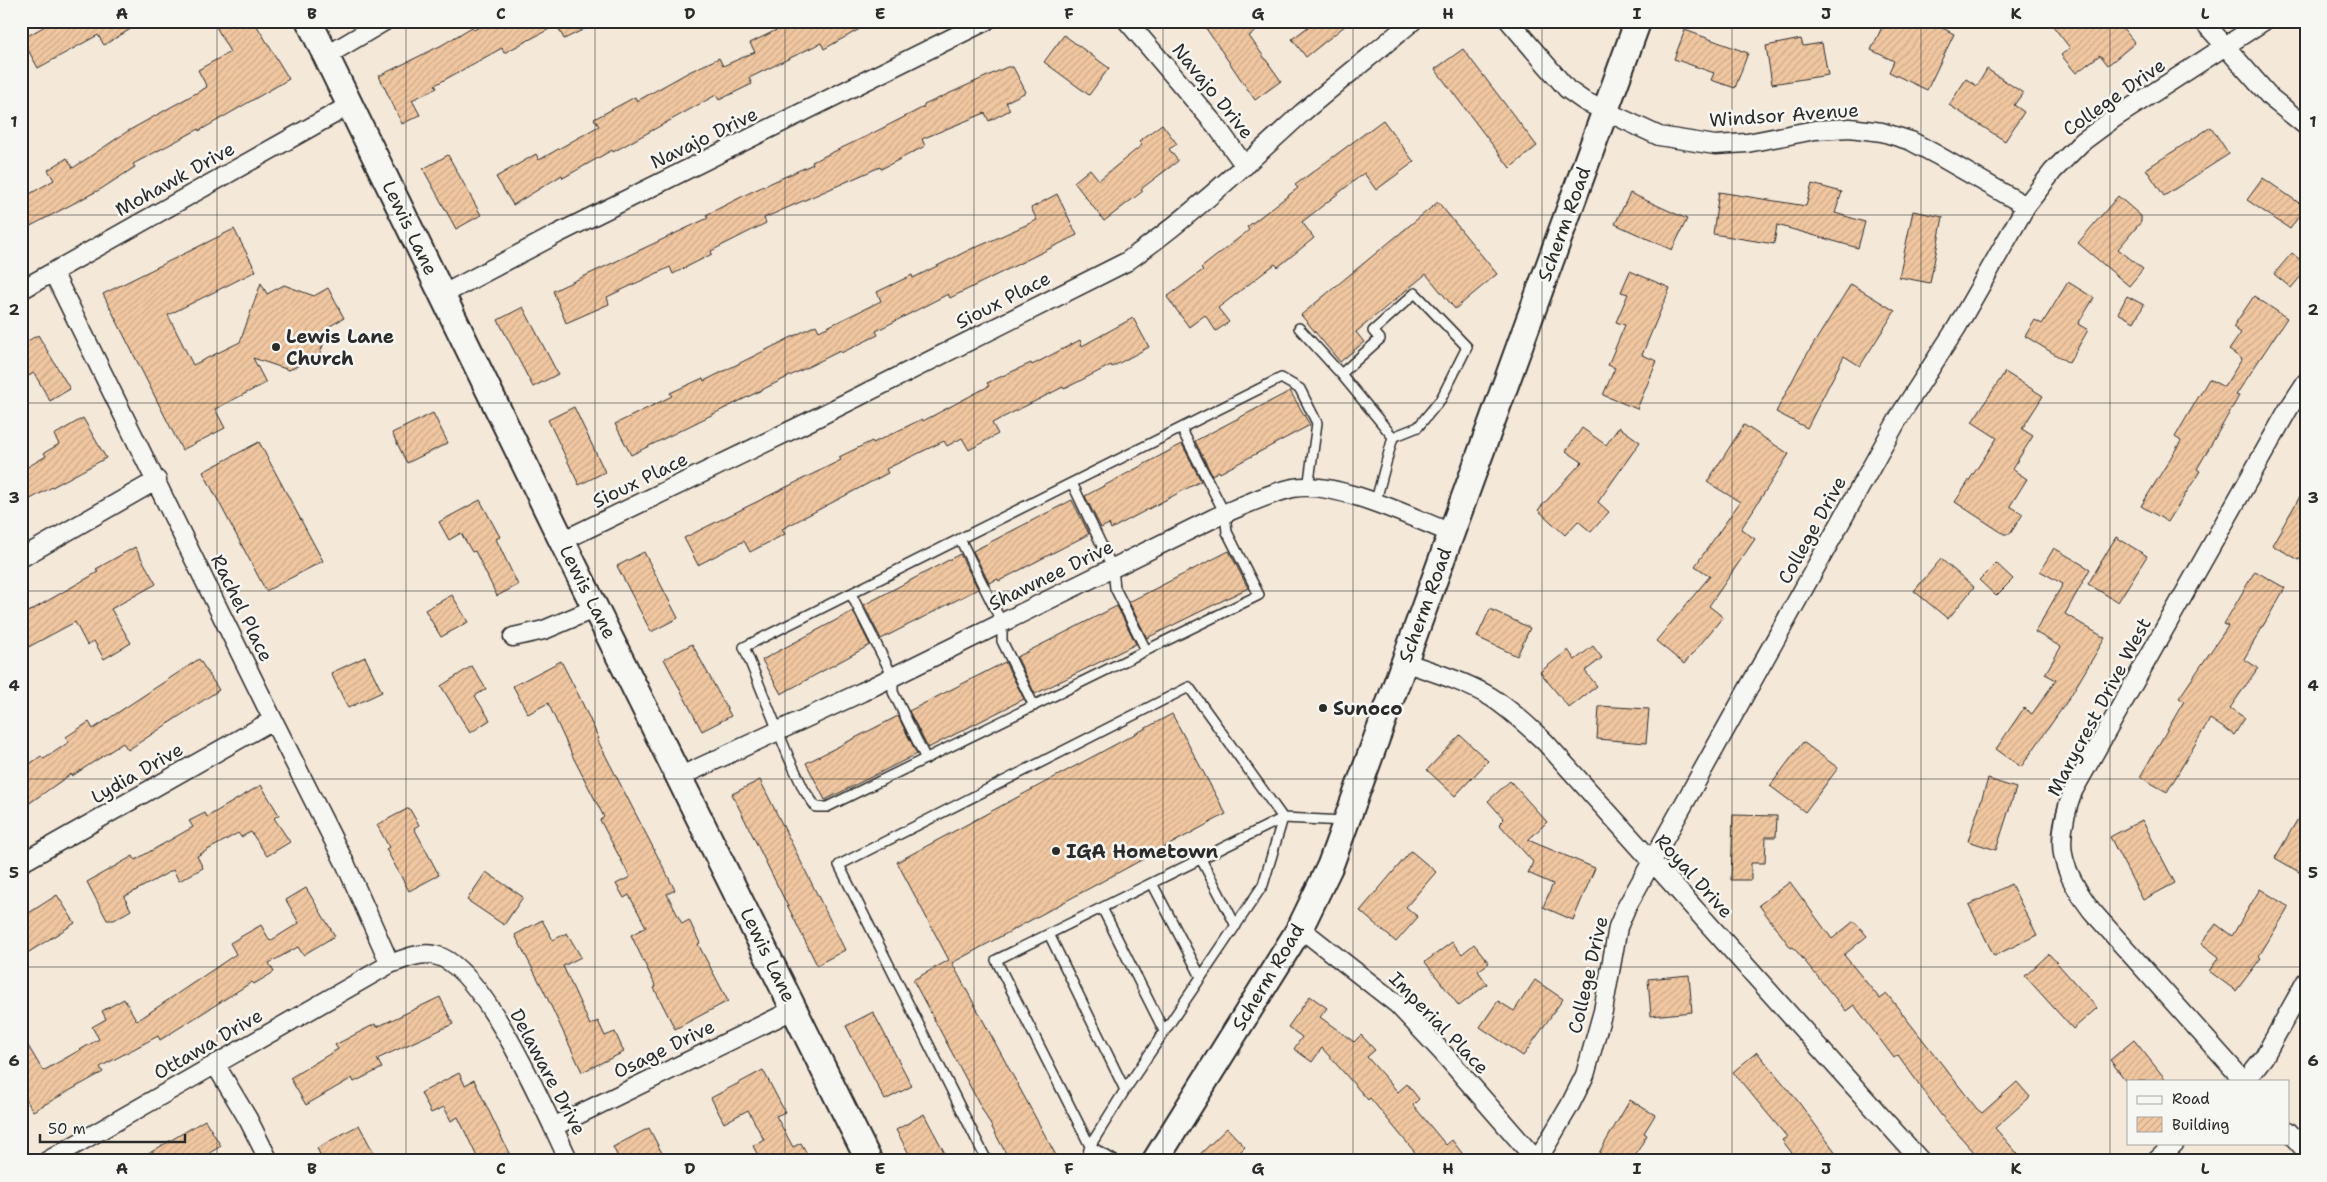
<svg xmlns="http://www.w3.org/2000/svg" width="2327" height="1182" viewBox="0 0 2327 1182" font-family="'Shantell Sans',sans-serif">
	<defs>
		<pattern id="building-hatch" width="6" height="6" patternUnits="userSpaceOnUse" patternTransform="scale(1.25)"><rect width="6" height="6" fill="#f0c7a0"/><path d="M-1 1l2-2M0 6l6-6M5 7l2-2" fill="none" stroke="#ceab8a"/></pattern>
	</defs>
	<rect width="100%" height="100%" fill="#f4e8d9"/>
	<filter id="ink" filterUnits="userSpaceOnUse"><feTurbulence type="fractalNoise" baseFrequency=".02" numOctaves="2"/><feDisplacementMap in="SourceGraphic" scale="10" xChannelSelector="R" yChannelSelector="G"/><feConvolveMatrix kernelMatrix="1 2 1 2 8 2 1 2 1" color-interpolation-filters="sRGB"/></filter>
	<g filter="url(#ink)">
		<!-- building -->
		<path fill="url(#building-hatch)" stroke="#2b2b2b" d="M54,21h90l-40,24 -6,-10 -60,33 -16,-29z
			M213,21h41l35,58 -90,52v-2l-66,35 2,3 -34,22 -80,42v-32l33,-19 -6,-10 19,-12 6,10 55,-37 79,-44 -9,-17 32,-18z
			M490,21h111l-37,18 -7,-14 -53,28 -2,-5 -67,37 2,3 -25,12 8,15 -18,9 -23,-48 63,-31 30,-18 2,3z
			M795,21h79l-50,28 -3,-6 -72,35 3,6 -33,16 -3,-5 -103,57 -1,-2 -49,28 -1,-3 -49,30 -17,-28 40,-23 3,6 60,-34 -5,-7 41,-22 2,4 52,-29 30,-14 4,8 32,-14 -5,-9z
			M1201,21h69l-21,15 32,45 -26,19z
			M1316,21h35l-45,36 -14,-18z
			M1885,21h44l25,13 -27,56 -38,-18 5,-11 -23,-11z
			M2049,21h68l18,22 -27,22 -8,-10 -24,18 -15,-18 9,-7z
			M1685,30l63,23 -13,35 -24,-8 3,-7 -40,-14z
			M1064,35l45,33 -20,27 -45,-33z
			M1801,39l2,7 19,-3 6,32 -56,9 -6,-38z
			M1463,49l74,97 -27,22 -75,-99z
			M1007,67h6l13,25 -20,10 4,8 -21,11 -4,-8 -63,26 3,7 -44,23 -1,-2 -116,51 2,5 -55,28 1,3 -39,20 -3,-7 -63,30 2,7 -43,19 -13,-32 155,-73 -2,-3 45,-23 62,-28 -1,-2 55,-26 57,-29v-2z
			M1987,69l36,24 -9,12 10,7 -19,29 -56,-36 17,-26 11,7z
			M1383,120l31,42 -38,28 -12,-17 -62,49 12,16 -36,29 -3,-3 -57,44 11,14 -13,9 -11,-16 -16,12 -22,-30 36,-27 -2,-2 48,-38 -2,-3 51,-39 -3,-3z
			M1162,124l15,20 -8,5 9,12 -37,28 2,2 -39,30 -30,-39 16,-13 9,11 43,-35 -3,-4z
			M2211,127l18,27 -65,42 -18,-27z
			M448,155l33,60 -25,14 -33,-60z
			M2263,178l42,29 -15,22 -43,-29z
			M1812,184l30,8 -7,21 30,9 -7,26 -81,-23 -3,19 -61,-10 6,-42 87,14z
			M1630,193l57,26 -15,31 -57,-26z
			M1057,194l20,41 -127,63 -2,-4 -72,37 2,4 -37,18 -1,-2 -209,104 -16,-31 57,-28 -2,-3 33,-15 1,3 112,-56 3,6 62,-30 -4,-9 35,-17 1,3 62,-31v1l62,-28 -6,-12z
			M2118,196l23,20v6l-23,27 25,20 -14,17 -51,-43z
			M1438,202l59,72 -42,35 -29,-35 -70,58 8,10 -24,20 -39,-47z
			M1913,211l30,6 -13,66 -31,-6z
			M234,229l22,42 -88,44 25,50 47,-23 21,-59 6,11 17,-9 30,11 14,-8 16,30 -14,8 -11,30 -30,14 -36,-12 13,25 -51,26 10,19 -43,22 -79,-156z
			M2292,253l14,12v5l-15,18 -17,-14z
			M1630,271l40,17 -28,67 15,6 -20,48 -34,-14 12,-27 -7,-3 17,-40 -9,-3 12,-28 -7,-2z
			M2068,282l26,16 -16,26 10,6 -19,33 -44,-27 10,-16 7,4z
			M1851,284l44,27 -35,55 -16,-10 -37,72 -31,-16 25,-48z
			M2127,296l17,9 -10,17 -16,-9z
			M2254,296l33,22 -51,77 3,1 -42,73 3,2 -32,51 -27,-16 40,-65 -6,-4 34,-58 15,8 18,-28 -13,-9 12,-17 -8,-6z
			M523,307l35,67 -25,13 -35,-67z
			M1133,318l16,29 -37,20 -1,-2 -47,24 -1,-2 -71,36 6,11 -29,16 -7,-12 -15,8 -3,-5 -58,28 2,4 -106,56 3,5 -35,18 -6,-11 -46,24 -14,-27 157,-78 -2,-3 33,-16 1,2 49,-24 1,2 66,-35 -2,-3 44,-20 1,2 48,-25 2,6z
			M38,335l32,54 -20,12 -16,-28 -13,7v-35z
			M2005,372l38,24 -21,33 11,7 -21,33 15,10 -17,27 13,8 -13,20h-6l-49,-32 42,-64 -25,-16z
			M1290,391l20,34 -90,48 -1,-2 -7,4 -17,-34z
			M574,407l31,65 -26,13 -31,-65z
			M433,413l15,30 -41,20 -15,-30z
			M83,418l23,40 -85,46v-33l25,-15 -2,-3 15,-9 -5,-9z
			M1744,425l45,29 -48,75 14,10 -46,67 14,11 -39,47 -28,-23 54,-65 -15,-10 45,-64 -33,-20z
			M1619,427l21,15 -42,60 11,10 -18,20 -13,-11 -13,14 -27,-25 44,-48 -16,-11 16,-23 24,17z
			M259,442l64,119 -57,30 -63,-119z
			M1182,444l19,37 -90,48 -2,-5 -8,4 -16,-32z
			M2306,486v62l-7,12 -27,-15z
			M480,500l20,37 -4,2 22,46 -21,11 -22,-45 -3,1 -11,-19 -12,7 -10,-18z
			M1072,500l17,34 -90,47 -1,-2 -9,4 -16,-32z
			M2116,537l31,19 -29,46 -30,-18z
			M135,547l21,37 -45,25 20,34 -27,16 -10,-18 -7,4 -12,-23 -54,29v-35l77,-44 -2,-3z
			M2054,548l36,21 -25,45 40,24 -37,62 -47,67 -25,-18 28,-41 8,6 24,-34 -11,-6 16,-27 -26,-15 28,-48 -23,-13z
			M1229,551l19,37 -101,50 -18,-36z
			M644,552l34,66 -27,14 -34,-66z
			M960,554l18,35 -97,50 -17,-34z
			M1941,559l33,28 -26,32 -34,-28z
			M1996,563l17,16 -17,17 -17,-16z
			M2255,571l30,17 -41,71 14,9 -28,40 15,10 -11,17 -24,-16 -43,73 -27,-15 44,-76 -5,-3 49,-72 -4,-2z
			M452,595l16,27 -27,15 -16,-27z
			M1117,606l19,38 -101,50 -18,-37z
			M1490,609l40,19 -13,28 -40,-19z
			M853,611l17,34 -89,49 -19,-34z
			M692,644l39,72 -29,15 -38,-72z
			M1593,646l9,12 -17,13 12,15 -28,22 -29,-36 28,-22 7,10z
			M365,657l17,35 -34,16 -17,-35z
			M199,659l20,31 -91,60 -5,-7 -51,33 -1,-2 -50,35v-39l20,-14 3,3 25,-17 -3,-5 23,-15 4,7z
			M561,661l18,35 20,43h-2l78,151 -8,4 15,30 7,-4 11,23 -2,1 30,57 -53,28 -21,-41 2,-1 -25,-52 15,-8 -17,-32 -5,3 -8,-14 14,-7 -30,-57 4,-3 -30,-58 -26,-56 -20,11 -15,-28z
			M1005,662l19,37 -96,49 -19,-37z
			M472,666l14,23 -11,7 15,24 -20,13 -29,-47z
			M1599,706l50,3 -3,34 -49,-4z
			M1172,714l54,100 -274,149 107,198h-49l-97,-181 36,-20 -52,-98z
			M898,716l19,38 -92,46 -19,-37z
			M1460,735l28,26 -33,35 -28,-26z
			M1803,742l35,26 -33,44 -35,-26z
			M1988,779l28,9 -20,62 -28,-9z
			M760,780l85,170 -28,15 -85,-171z
			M1510,781l37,41 -19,18 67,28 -22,52 -30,-13 10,-23 -25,-11 5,-11 -34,-38 5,-5 -16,-18z
			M261,785l18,30 -5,3 16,24 -23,14 -16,-24 -10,5 -3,-4 -41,23 6,12 -24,13 -6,-11 -49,27 7,13 -17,10h-7l-20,-38 46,-26 2,4 58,-33 -4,-6 16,-8 2,4z
			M2306,805v71l-31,-18z
			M409,808l10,17 -5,3 25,47 -30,16 -23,-42 3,-2 -12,-22z
			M1733,815l44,1 -1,21h-10l-1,26h-14v17h-20z
			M2142,820l33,63 -32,17 -33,-63z
			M1411,851l25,21 -30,35 12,10 -22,25 -36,-31z
			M486,872l37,25 -19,28 -37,-25z
			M1790,882l42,57 22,-18 13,15 -23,19 36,44 7,-5 90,115 5,4 35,-31 13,15 -35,31 29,33h-42l-41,-46 -43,-60 -4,3 -40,-53 -8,6 -53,-64 -2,1 -32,-43z
			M2011,884l26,51 -43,21 -25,-51z
			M306,888l29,48 -32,19 -5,-8 -29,16 5,9 -20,12 -2,-2 -92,58 -2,-4 -58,31 3,5 -70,39 -12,-19v-58l22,37 56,-32 -7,-12 14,-8 -4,-8 22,-12 13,22 99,-67 -6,-11 31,-18 9,16 29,-18 -13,-23z
			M2260,889l29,18 -30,49 2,2 -25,33 -27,-20 10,-14 -18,-14 15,-19 16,12z
			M57,895l18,28 -54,34v-39z
			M542,920l11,20 14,-7 14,24 -18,9 27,59 8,-4 7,15 10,-4 9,20 -42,20 -38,-81 -29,-56z
			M1452,942l10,12 12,-10 15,19 -11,8 9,13 -28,22 -34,-44z
			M2049,954l48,54 -24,21 -48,-53z
			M1689,975l3,37 -41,4 -3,-37z
			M1535,980l28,19 -40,57 -43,-29 18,-26 16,10z
			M1310,996l17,12 -7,9 34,25 7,-7 14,15 -8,7 31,35 9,-8 12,15 -6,6 33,40 6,-5 16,21h-46l-52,-63 -2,2 -46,-52 -10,14 -18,-13 8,-12 -14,-10z
			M440,997l13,27 -76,35 5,9 -28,14 -2,-4 -46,27 -16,-27 48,-29 -3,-4 40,-21 2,3z
			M873,1012l39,74 -27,14 -39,-74z
			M2134,1040l33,41h-41l-16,-21z
			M1757,1052l40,48 45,61h-44l-16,-21 5,-3 -54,-65z
			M763,1070l22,42 -9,4 17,31 8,-4 10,18h-50l-8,-15 11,-6 -16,-30 -24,13 -13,-25z
			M459,1073l6,12 9,-5 35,73 -16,8h-14l-21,-44 -7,4 -7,-14 -13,6 -10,-20z
			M1630,1100l25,15 -11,18 3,2 -15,26h-20l-13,-8z
			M924,1114l25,47h-36l-17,-31z
			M205,1120l16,26 -25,15h-60z
			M359,1125l19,36h-55l-6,-13z
			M649,1128l17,33h-46l-7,-14z
			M1227,1128l18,19 -14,14h-38z"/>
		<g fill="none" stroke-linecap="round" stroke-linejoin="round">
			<!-- lane casing -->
			<g stroke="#2b2b2b" stroke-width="12">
				<path id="lane" d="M1299,328l42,46
					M1181,428l44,86 2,18 32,63 -432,212h-11l-12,-17 -15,-32 -45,-111 537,-269 19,11 17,34 -9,65
					M1072,483l41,86 2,19 31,62
					M1375,504l18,-67 -52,-63 39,-35 -7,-8 42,-38 52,54 -26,52 -23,28 -25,10
					M960,539l42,84v18l32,65
					M851,594l42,83v15l33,67
					M1201,859l35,67
					M1152,883l49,94
					M1102,908l62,123
					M1049,934l76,156
					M987,1161l-148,-296 350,-178 94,131 -20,67 -138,205 -35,56 -4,15
					M1115,1161l-25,-15 -94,-186 287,-142 62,3"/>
			</g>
			<!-- street casing -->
			<g stroke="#2b2b2b" stroke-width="21">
				<path id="street" d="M1127,21l90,106 28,39
					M1509,21l58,68 17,12 75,35 56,9 32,-2 68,-13 35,-2 32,4 29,9 26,14 89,51
					M2203,21l68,77 35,28
					M326,56l59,-35
					M53,272l220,448 73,145 44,99
					M21,290l329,-185
					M442,295l115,-61 429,-213
					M562,541l244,-118 320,-161c63,-44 119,-97 176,-149 36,-31 74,-61 111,-92
					M21,558l136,-78
					M513,637l31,-7 52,-22
					M1404,662c29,10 60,19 87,35 20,13 37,29 54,45l376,419
					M679,777l183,-85 352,-174c26,-11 52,-24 79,-30 42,-8 118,29 158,45
					M21,863l252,-143
					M1300,928l98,77 45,48 94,108
					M215,1064l33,55 21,42
					M2244,1081l-152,-170c-33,-44 -38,-68 -19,-120l216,-383 17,-26
					M2245,1081l19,-24 42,-76
					M553,1127l242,-118
					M2288,1131l18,20
					M47,1161l343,-197c14,-5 29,-12 44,-9 49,8 114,162 135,206
					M1537,1161l33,-56 15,-30 18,-64 15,-84 8,-19 276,-496 55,-85 69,-121 27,-35 29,-29 31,-23 151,-98
					M2156,1161l19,-18"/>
			</g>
			<!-- secondary casing -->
			<g stroke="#2b2b2b" stroke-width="29">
				<path id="secondary" d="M309,21l253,520 307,620
					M1155,1161l145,-233 30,-62 308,-845"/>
			</g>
			<!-- lane -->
			<use href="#lane" stroke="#f6f6f2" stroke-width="9"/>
			<!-- street -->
			<use href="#street" stroke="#f6f6f2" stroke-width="18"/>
			<!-- secondary -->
			<use href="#secondary" stroke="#f6f6f2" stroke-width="25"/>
		</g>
	</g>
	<!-- grid -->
	<path fill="none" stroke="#2b2b2b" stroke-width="1" stroke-opacity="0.55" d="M217,21v1140M406,21v1140M595,21v1140M785,21v1140M974,21v1140M1163,21v1140M1353,21v1140M1542,21v1140M1732,21v1140M1921,21v1140M2110,21v1140M21,215h2285M21,403h2285M21,591h2285M21,779h2285M21,967h2285"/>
	<!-- markers -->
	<g fill="#2b2b2b" stroke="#f6f6f2" stroke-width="2">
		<circle cx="276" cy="347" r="5"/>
		<circle cx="1323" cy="708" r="5"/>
		<circle cx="1056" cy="851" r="5"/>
	</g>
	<g text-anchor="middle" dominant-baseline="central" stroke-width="5" stroke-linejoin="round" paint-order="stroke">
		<!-- street labels -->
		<g font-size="19" fill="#2b2b2b" stroke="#f6f6f2">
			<text transform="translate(1213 91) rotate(51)">Navajo Drive</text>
			<text transform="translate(2114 97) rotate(-35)">College Drive</text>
			<text transform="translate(1784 115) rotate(-4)">Windsor Avenue</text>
			<text transform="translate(704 138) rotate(-26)">Navajo Drive</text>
			<text transform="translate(175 179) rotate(-29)">Mohawk Drive</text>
			<text transform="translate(1564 224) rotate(-70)">Scherm Road</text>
			<text transform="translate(410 228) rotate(64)">Lewis Lane</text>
			<text transform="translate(1003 300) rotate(-27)">Sioux Place</text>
			<text transform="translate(640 480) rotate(-26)">Sioux Place</text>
			<text transform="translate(1812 530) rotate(-61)">College Drive</text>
			<text transform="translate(1051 575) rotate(-26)">Shawnee Drive</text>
			<text transform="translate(588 592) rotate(63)">Lewis Lane</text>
			<text transform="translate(1425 605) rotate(-70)">Scherm Road</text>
			<text transform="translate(242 608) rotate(64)">Rachel Place</text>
			<text transform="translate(2099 707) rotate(-62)">Marycrest Drive West</text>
			<text transform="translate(137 773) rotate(-30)">Lydia Drive</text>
			<text transform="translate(1694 876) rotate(48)">Royal Drive</text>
			<text transform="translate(768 955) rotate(64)">Lewis Lane</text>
			<text transform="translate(1588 975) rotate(-77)">College Drive</text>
			<text transform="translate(1268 977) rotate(-59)">Scherm Road</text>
			<text transform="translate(1439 1023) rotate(46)">Imperial Place</text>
			<text transform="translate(208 1044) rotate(-30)">Ottawa Drive</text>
			<text transform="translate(664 1049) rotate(-26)">Osage Drive</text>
			<text transform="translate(548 1072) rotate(62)">Delaware Drive</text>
		</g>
		<!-- poi labels -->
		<g font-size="19" font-weight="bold" fill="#2b2b2b" stroke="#f6f6f2" text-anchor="start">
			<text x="286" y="336">Lewis Lane<tspan x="286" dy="22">Church</tspan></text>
			<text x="1333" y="708">Sunoco</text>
			<text x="1066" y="851">IGA Hometown</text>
		</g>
	</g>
	<!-- margin -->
	<rect width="2327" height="1182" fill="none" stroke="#f6f6f2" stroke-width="55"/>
	<!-- legend -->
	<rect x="2127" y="1080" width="162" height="65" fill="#f6f6f2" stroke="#a5a5a2"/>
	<rect x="2137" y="1096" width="25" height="8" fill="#f6f6f2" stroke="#a5a5a2"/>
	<text x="2172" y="1104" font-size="15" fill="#2b2b2b">Road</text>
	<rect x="2137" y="1117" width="25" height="15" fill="url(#building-hatch)" stroke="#a5a5a2"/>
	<text x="2172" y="1130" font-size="15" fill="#2b2b2b">Building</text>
	<!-- scale -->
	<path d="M40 1134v8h145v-8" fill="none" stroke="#2b2b2b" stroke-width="2.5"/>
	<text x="48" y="1134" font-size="15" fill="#2b2b2b" stroke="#f6f6f2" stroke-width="4" paint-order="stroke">50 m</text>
	<rect x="28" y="28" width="2272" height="1126" fill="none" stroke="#2b2b2b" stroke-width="2"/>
	<g font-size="16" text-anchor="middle" font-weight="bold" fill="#2b2b2b">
		<text x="122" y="19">A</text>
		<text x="312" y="19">B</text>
		<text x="501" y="19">C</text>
		<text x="690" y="19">D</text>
		<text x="880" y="19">E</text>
		<text x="1069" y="19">F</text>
		<text x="1258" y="19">G</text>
		<text x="1448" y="19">H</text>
		<text x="1637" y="19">I</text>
		<text x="1826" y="19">J</text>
		<text x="2016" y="19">K</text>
		<text x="2205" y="19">L</text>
		<text x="14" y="127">1</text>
		<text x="2313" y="127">1</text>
		<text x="14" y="315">2</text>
		<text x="2313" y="315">2</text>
		<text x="14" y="503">3</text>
		<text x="2313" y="503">3</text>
		<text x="14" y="691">4</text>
		<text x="2313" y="691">4</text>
		<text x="14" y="878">5</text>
		<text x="2313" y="878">5</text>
		<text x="14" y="1066">6</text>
		<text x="2313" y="1066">6</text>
		<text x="122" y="1174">A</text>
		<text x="312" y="1174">B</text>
		<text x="501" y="1174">C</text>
		<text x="690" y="1174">D</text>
		<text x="880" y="1174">E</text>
		<text x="1069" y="1174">F</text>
		<text x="1258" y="1174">G</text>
		<text x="1448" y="1174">H</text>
		<text x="1637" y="1174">I</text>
		<text x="1826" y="1174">J</text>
		<text x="2016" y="1174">K</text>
		<text x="2205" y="1174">L</text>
	</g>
</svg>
